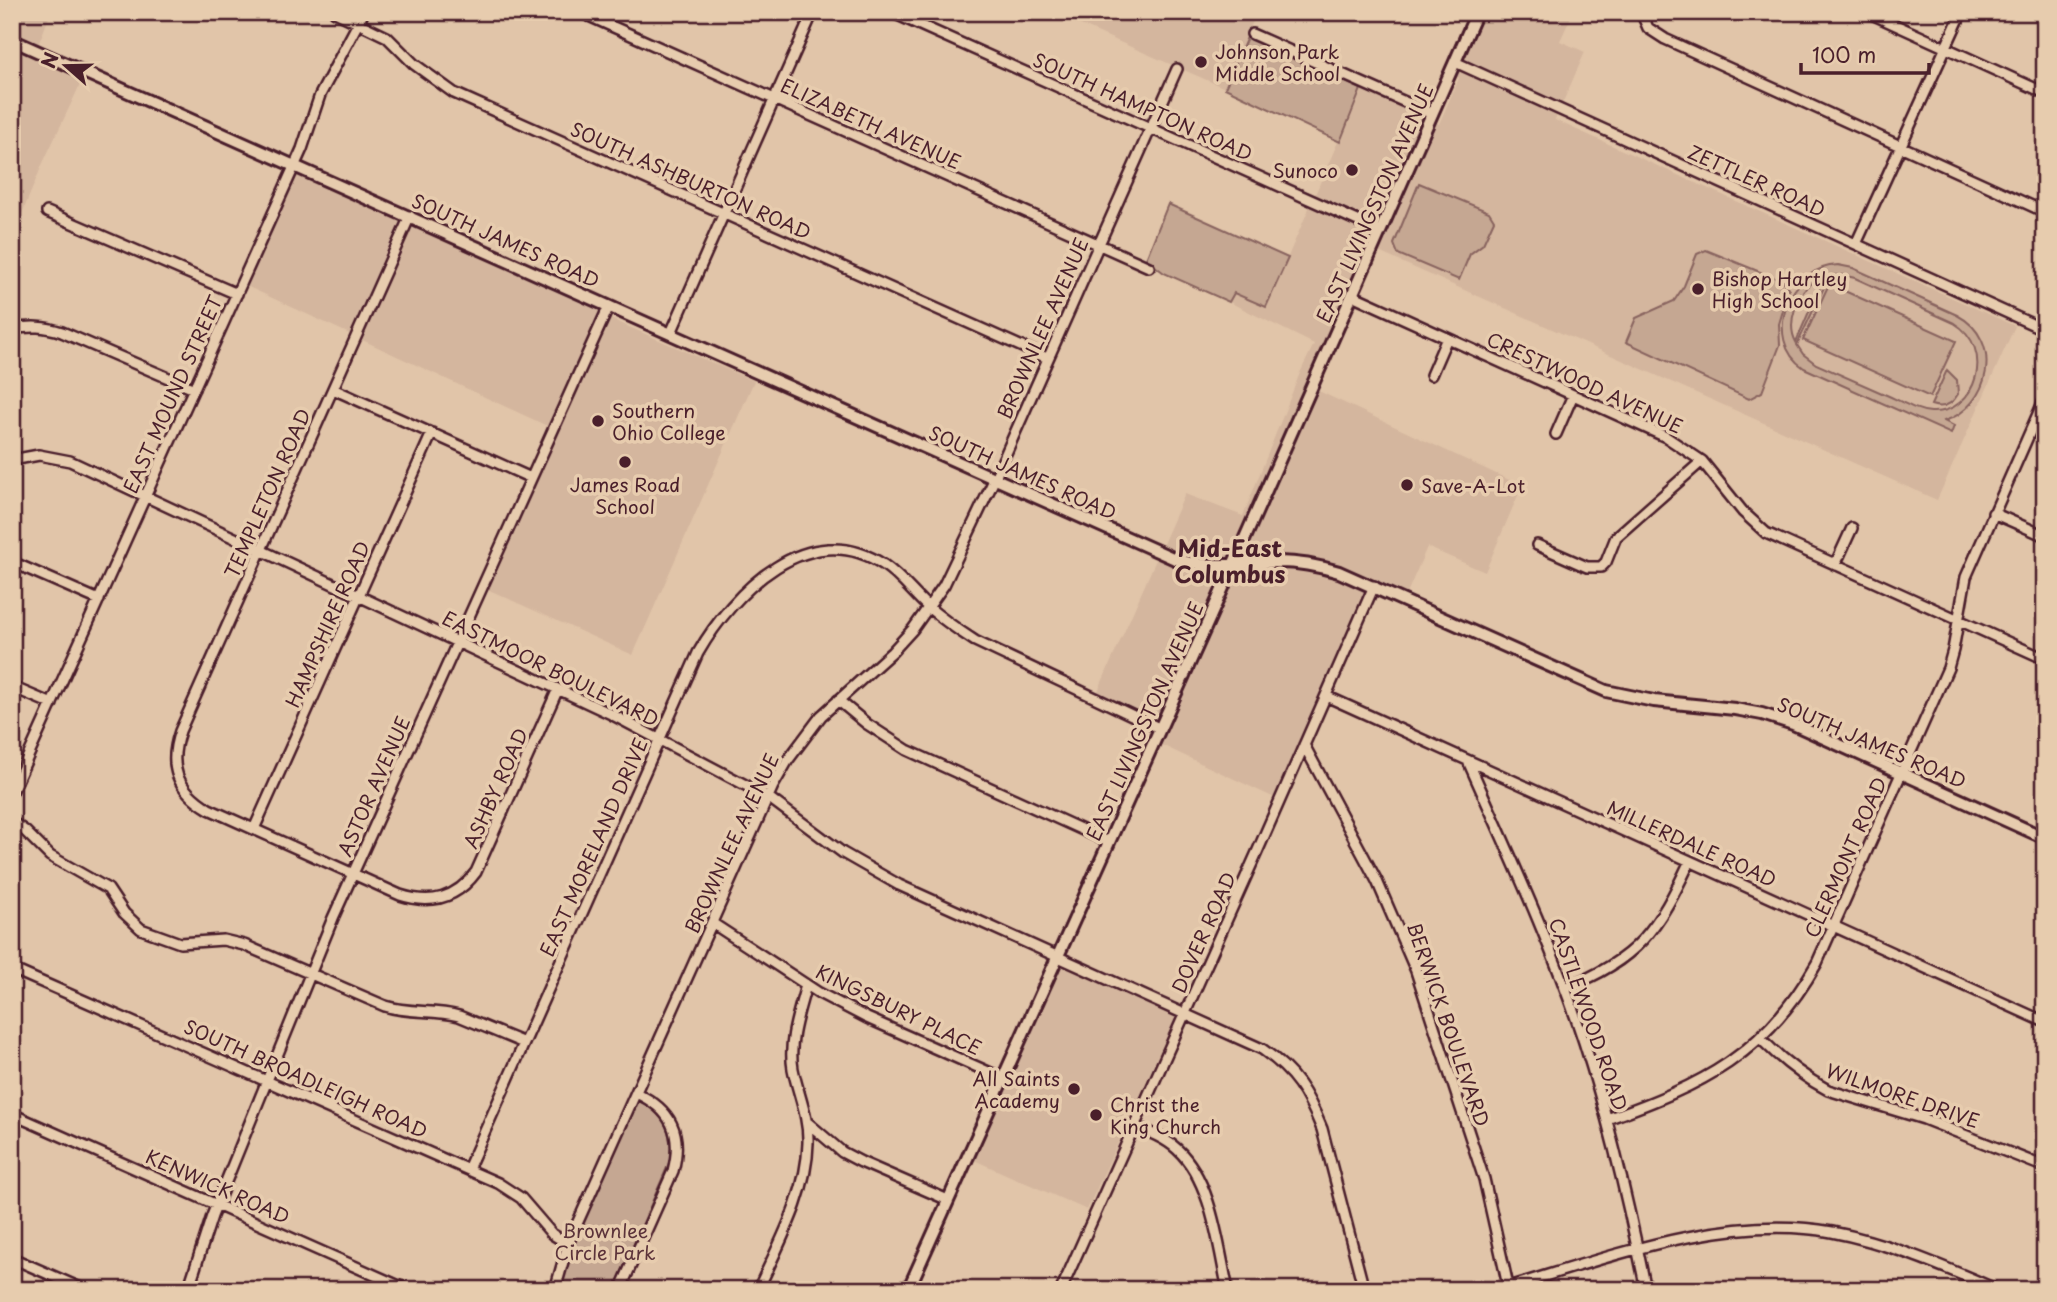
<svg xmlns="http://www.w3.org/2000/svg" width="2057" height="1302" viewBox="0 0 2057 1302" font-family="'Playpen Sans',sans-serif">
	<rect width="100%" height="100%" fill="#e1c5a9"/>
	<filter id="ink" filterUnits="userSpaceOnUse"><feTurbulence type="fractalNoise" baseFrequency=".0143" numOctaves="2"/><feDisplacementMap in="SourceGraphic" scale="14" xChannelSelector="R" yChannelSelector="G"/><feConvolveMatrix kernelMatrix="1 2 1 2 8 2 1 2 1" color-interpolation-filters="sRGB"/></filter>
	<g filter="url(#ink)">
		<!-- built -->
		<path fill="#d4b69e" d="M12,12h39l-15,38 50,22 -44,93 -28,68 -2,14z
			M1051,12h206l-32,76z
			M1477,12h96l-13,29 25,11 -30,68 460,206 -78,174 -565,-251 -62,138 212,99 -37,86 -58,-25 -23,53 -32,-14 -93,214 -128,-60 6,-12 -62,-30 90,-204 58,22 57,-143 14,-29 -85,-42 4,-9 33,14 95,-218 78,35 20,-46 -9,-6z
			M295,165l320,143 -5,10 3,2 141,61 -121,274 -146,-66 71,-158 -316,-147z
			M1065,965l108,49 2,5 -88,191 -113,-50 86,-191z"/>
		<!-- green -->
		<path fill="#c5a792" stroke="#88635e" stroke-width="2" fill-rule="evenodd" d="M1247,37l114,52 -21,53 -115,-54z
			M1419,183l70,29 5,8 -11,24 -13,10 -11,26 -61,-26 -4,-10z
			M1168,204l120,54 -22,49 -32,-14 -5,9 -65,-29 -18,-14z
			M1706,250l79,32 4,8 -10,34 1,21 -18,47 -13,7 -123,-57 10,-24 38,-17 10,-15 13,-32z
			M1838,265l15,3 104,47c48,25 33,92 -13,106l10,5 -3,8 -147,-66c-43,-28 -15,-102 34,-103zM1842,275l13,3 99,45c42,25 23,91 -23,89 -14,-1 -27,-9 -40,-15 -25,-11 -50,-22 -75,-33l-13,-10 -6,-9 30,-64 -4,-2 -27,63c-10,-18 1,-49 18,-61 9,-5 18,-6 28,-6z
			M1829,284l127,57 -26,56 -127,-57z
			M1947,370l10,10 1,14c-6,11 -15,15 -27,11z
			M639,1101c26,11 36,36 30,62l-55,127h-55l19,-57 58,-130z"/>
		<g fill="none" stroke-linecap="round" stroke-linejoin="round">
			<!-- minor casing -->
			<g stroke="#4a1f2b" stroke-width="14">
				<path id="minor" d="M335,12l52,25 27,27 40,29 593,265
					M580,12l569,255
					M891,12l489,219
					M1641,12l7,16 17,11 380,173
					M1867,12l178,81
					M1252,34l180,80
					M1455,62l590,268
					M47,212l190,82
					M410,216l-230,515c-12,35 -4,58 29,78l191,86c31,10 56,4 76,-23l82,-183
					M1856,244l106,-232
					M1352,295l314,142 36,24 41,51 23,21 279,126
					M12,329c19,-3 32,-3 50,3l132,57
					M671,333l142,-321
					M1431,375l16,-37
					M333,389l198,89
					M1556,434l17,-39
					M12,460l27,-5 31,6 541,253 157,83 75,56 56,32 363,164c33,23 45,43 60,80l42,161
					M1993,513l52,23
					M1537,545l50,22h14l5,-5 10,-25 86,-76
					M12,562l87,38
					M1835,565l17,-37
					M12,687l40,17
					M1326,696l719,326
					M838,700l29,24 40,26 202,92
					M1304,745l73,136 39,90 68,208 25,111
					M1468,761c41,92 84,184 116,281 26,81 45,164 62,248
					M12,792l290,-643 18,-54 44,-83
					M12,822l13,9 25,25 58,33 16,24 17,16 39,14 43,-3 21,5 141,61c24,8 49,3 74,10l65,27
					M254,829l178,-396
					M712,923l107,70 48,25 135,60
					M12,969l486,214 23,15 31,36 16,10
					M1565,988c73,-28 93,-59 125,-127
					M1761,1039c20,20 42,38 67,51l96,29 121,48
					M12,1114l396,176
					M1607,1119c96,-34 158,-64 210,-156l131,-295 5,-18 13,-73 79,-179
					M808,1123l34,29 19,10 87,38
					M1134,1126c15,6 31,12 43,23 35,32 41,96 51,141
					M468,1169l230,-516c35,-61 111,-138 186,-88 16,11 29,28 43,41 15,13 31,24 48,35l184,87
					M12,1258l73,32
					M188,1290l24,-74 121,-298 276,-612
					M555,1290l13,-46 205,-458 15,-26 33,-44 71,-64 21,-23 31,-44 51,-107 182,-409
					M620,1290l53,-119c10,-38 -2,-62 -37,-78
					M758,1290c21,-47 49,-95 50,-147 1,-26 -10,-49 -15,-74 -5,-28 6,-57 13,-84
					M1061,1290l197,-440 116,-264
					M1499,1290c102,-30 225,-78 333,-58 58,11 112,35 166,58"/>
			</g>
			<!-- major casing -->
			<g stroke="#4a1f2b" stroke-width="16">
				<path id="major" d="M12,40l1163,519c37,11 67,4 104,3 21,0 40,4 60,10l267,119 48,10 81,8 27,5 31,10 252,114
					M908,1290l303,-675 266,-603"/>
			</g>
			<!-- minor -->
			<use href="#minor" stroke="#e7ccae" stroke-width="9"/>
			<!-- major -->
			<use href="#major" stroke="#e7ccae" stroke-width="10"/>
		</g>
	</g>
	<!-- markers -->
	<g fill="#4a1f2b" stroke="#e7ccae" stroke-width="2.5">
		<circle cx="1201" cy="62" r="7"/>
		<circle cx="1352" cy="170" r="7"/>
		<circle cx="1698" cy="289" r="7"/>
		<circle cx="598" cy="421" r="7"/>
		<circle cx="625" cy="462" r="7"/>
		<circle cx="1407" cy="485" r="7"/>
		<circle cx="1074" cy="1089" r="7"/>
		<circle cx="1096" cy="1115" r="7"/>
	</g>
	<g text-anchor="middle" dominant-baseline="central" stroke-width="7" stroke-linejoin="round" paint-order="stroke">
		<!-- poi labels -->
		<g font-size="19" fill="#4a1f2b" stroke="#e7ccae" text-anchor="start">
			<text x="1215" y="51">Johnson Park<tspan x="1215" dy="22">Middle School</tspan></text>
			<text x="1338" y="170" text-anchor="end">Sunoco</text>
			<text x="1712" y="278">Bishop Hartley<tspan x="1712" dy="22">High School</tspan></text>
			<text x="612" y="410">Southern<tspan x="612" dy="22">Ohio College</tspan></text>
			<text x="625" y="484" text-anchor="middle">James Road<tspan x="625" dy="22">School</tspan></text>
			<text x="1421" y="485">Save-A-Lot</text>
			<text x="1060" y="1078" text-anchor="end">All Saints<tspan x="1060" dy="22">Academy</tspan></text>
			<text x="1110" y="1104">Christ the<tspan x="1110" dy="22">King Church</tspan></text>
		</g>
		<!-- street labels -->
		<g font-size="19" fill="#4a1f2b" stroke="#e7ccae">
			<text transform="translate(1143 106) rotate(24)">SOUTH HAMPTON ROAD</text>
			<text transform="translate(871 123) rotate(24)">ELIZABETH AVENUE</text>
			<text transform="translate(691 180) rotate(24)">SOUTH ASHBURTON ROAD</text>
			<text transform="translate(1757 180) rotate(24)">ZETTLER ROAD</text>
			<text transform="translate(1374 203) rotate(-66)">EAST LIVINGSTON AVENUE</text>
			<text transform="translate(506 240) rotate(24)">SOUTH JAMES ROAD</text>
			<text transform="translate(1042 328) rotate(-66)">BROWNLEE AVENUE</text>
			<text transform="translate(1585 382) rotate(25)">CRESTWOOD AVENUE</text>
			<text transform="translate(172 394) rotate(-66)">EAST MOUND STREET</text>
			<text transform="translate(1023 472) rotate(24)">SOUTH JAMES ROAD</text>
			<text transform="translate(267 493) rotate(-66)">TEMPLETON ROAD</text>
			<text transform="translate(327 624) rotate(-66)">HAMPSHIRE ROAD</text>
			<text transform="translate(551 668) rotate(26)">EASTMOOR BOULEVARD</text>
			<text transform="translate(1144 721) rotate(-66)">EAST LIVINGSTON AVENUE</text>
			<text transform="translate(1872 742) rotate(23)">SOUTH JAMES ROAD</text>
			<text transform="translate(373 786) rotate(-66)">ASTOR AVENUE</text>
			<text transform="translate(495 788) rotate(-66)">ASHBY ROAD</text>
			<text transform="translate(731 843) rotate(-65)">BROWNLEE AVENUE</text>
			<text transform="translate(1692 843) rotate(24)">MILLERDALE ROAD</text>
			<text transform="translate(593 847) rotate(-66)">EAST MORELAND DRIVE</text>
			<text transform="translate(1845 857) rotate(-66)">CLERMONT ROAD</text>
			<text transform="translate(1203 932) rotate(-66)">DOVER ROAD</text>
			<text transform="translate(899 1009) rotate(26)">KINGSBURY PLACE</text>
			<text transform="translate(1589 1014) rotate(71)">CASTLEWOOD ROAD</text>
			<text transform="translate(1449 1024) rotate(71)">BERWICK BOULEVARD</text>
			<text transform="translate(306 1078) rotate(24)">SOUTH BROADLEIGH ROAD</text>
			<text transform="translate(1903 1095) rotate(19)">WILMORE DRIVE</text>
			<text transform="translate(218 1186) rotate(24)">KENWICK ROAD</text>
		</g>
		<!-- park labels -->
		<g font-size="19" fill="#5c333a" stroke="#e7ccae">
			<text x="605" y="1230">Brownlee<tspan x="605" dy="22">Circle Park</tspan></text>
		</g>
		<!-- quarter labels -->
		<g font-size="23" font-weight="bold" fill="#4a1f2b" stroke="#e7ccae">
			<text x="1230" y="547">Mid-East<tspan x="1230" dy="26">Columbus</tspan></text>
		</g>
	</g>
	<!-- margin -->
	<rect width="2057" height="1302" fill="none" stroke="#e7ccae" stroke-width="42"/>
	<rect x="21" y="21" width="2015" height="1260" fill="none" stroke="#4a1f2b" stroke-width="2.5" filter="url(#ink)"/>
	<!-- north arrow -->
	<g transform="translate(66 66) rotate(290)" stroke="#e7ccae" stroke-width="5" paint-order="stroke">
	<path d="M0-5L12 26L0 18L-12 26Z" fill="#4a1f2b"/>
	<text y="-10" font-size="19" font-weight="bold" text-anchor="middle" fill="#4a1f2b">N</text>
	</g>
	<!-- scale -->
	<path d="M1801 63v10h128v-10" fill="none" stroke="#4a1f2b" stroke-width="3.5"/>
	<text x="1812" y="63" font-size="21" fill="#4a1f2b" stroke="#e7ccae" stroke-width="5" paint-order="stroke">100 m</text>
</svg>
